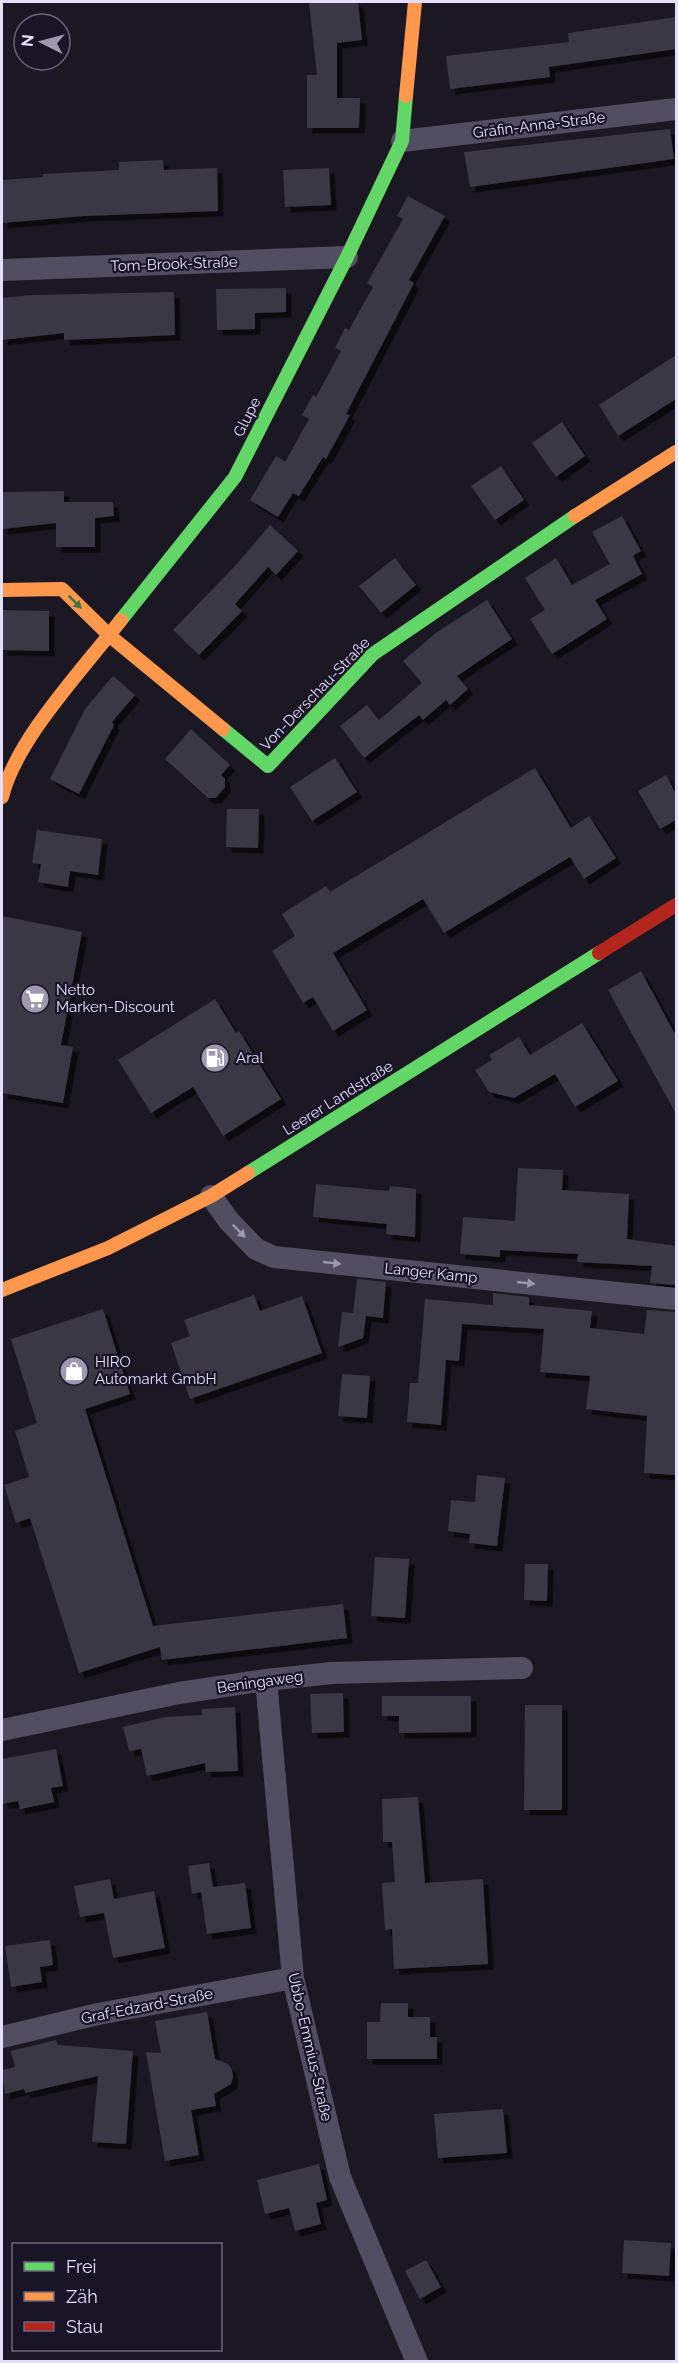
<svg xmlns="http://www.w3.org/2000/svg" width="678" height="2363" viewBox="0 0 678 2363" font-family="Raleway,sans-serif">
	<defs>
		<filter id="shadow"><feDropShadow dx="5.5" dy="5.5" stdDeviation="0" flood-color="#0009"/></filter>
	</defs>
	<rect width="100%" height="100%" fill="#1b1823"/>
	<!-- building -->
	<path fill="#3b3744" filter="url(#shadow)" d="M309,2h49l4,38 -25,3v55h23l-1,30h-52v-53h10z
		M676,17v32l-127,18 1,10 -100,12 -4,-33 123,-14 -1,-9z
		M670,129l4,30 -204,28 -6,-35z
		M163,160l1,10 53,-2 1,43 -134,5 -82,7v-43l41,-3v-3l76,-4v-8z
		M329,168l2,37 -46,2 -2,-37z
		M408,196l37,20 -36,64 5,3 -68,131 4,1 -24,44 -3,-2 -24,39 -6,-3 -15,24 -28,-17 26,-44 9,6 24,-43 -7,-4 11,-20 3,2 25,-46 -6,-3 10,-20 4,2 24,-43 -6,-4 36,-64 -6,-3z
		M286,288v24l-31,1v16l-38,1 -1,-41z
		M174,292l1,43 -111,5v-7l-62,7v-42l29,-3z
		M676,355v44l-58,37 -19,-31z
		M562,422l23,34 -29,21 -24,-34z
		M501,466l23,34 -29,20 -24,-34z
		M64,491v11h49l1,14 -19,2v29h-39v-24l-54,6v-37z
		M622,516l19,35 -8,5 9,18 -47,26 12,19 -55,35 -22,-35 15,-9 -20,-32 31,-20 16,27 38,-21 -18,-32z
		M270,525l28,26 -22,24 -8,-8 -33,37 7,7 -43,44 -26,-25 62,-64z
		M395,558l21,27 -35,28 -22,-27z
		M487,600l25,39 -55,37 11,13 -18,16 -4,-5 -23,20 -4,-5 -55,43 -24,-32 27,-21 12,15 43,-37 -19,-22 34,-29z
		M2,610l47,1v40l-47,-1z
		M113,676l22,19 -23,27 2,3 -35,69 -29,-15 35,-70z
		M191,729l39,36 -9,10 4,4v8l-9,11h-8l-43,-39z
		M335,758l22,34 -45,29 -22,-34z
		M535,768l36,60 18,-12 27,42 -32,21 -14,-22 -126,76 -21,-34 -90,54 34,57 -34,21 -20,-34 -10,6 -31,-52 23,-15 -13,-22 44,-28 4,6z
		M666,775l10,19v26l-16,9 -22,-38z
		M227,809h32l-1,39 -32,-1z
		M37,830l65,9 -4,36 -28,-4 -2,16 -30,-5 3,-18 -9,-1z
		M2,916l80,16 -21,113 12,2 -10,56 -61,-10z
		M641,971l35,65v78l-68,-124z
		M215,999l21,34 3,-2 42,68 -58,37 -30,-49 -42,26 -33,-53z
		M582,1023l36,58 -43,26 -20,-33 -41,24 -25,-6 -14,-22 17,-10 -3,-5 30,-18 11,18z
		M518,1168l45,2 -1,20 67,4 -2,45 49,7v39l-26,-2 2,-17 -75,-4 1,-8 -78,-4v7l-40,-3 3,-37 52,4z
		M316,1184l73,7 1,-5 26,3 -1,48 -29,-3 1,-10 -74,-7z
		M357,1279l29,3 -3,36 -17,-2 -3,22 -25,9 4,-35 11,1z
		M493,1293l36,4v8l63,6 -2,17 54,6 3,-24 29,2v163l-32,-2 3,-57 -61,-7 4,-33 -50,-4 4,-43 -82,-5 -3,37 -13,-1 -5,65 -34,-3 3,-39h8l7,-84 68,6z
		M254,1295l6,16 42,-15 20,57 -132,46 -19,-56 19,-7 -6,-16z
		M103,1309l27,85 -45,15 68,217 190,-22 4,34 -185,22 -2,-13 -81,26 -49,-155 -14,5 -12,-38 25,-8 -14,-46 22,-8 -26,-84z
		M342,1374l28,2 -3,42 -29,-2z
		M477,1475l28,3 -8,68 -28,-3 1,-9 -22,-3 3,-31 24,2z
		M375,1557l34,2 -4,59 -34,-2z
		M525,1564h23l-1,37 -23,-1z
		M343,1693l1,39 -32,1 -2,-39z
		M382,1696h89v36l-72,1v-17h-17z
		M525,1705h37v105h-38z
		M235,1707l3,64 -32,1 -1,-9 -58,13 -6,-27 -12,2 -6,-24 42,-10 37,-2v-6z
		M56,1749l7,37 -12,2 3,14 -34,7 -2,-8 -16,3v-45z
		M418,1797l7,86 58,-4 5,85 -94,5 -2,-40 -7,1 -3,-47 13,-1 -3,-40h-9l-1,-43z
		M209,1863l4,24 32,-4 6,45 -44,6 -6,-42 -9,2 -4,-28z
		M110,1879l4,20 40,-8 11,57 -52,10 -9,-45 -24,4 -6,-31z
		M50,1940l3,25 -13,2 2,15 -31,5 -6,-41z
		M381,2003h27v14h22v20h7v22h-70v-37h13z
		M207,2012l8,47 13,5 4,6 1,7 -2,7 -17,10 2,12 -25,4 8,45 -34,6 -19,-109 15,1 -6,-32z
		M56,2040l2,5 75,6 -7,93 -34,-2 6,-66 -73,17 -1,-4 -19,5 -3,-24 13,-3 -4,-16z
		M503,2109l4,44 -69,5 -4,-44z
		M319,2164l8,36 -11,3 5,21 -26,7 -6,-23 -24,6 -8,-34z
		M624,2240l47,3 -2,33 -47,-3z
		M426,2260l15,27 -21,12 -15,-28z"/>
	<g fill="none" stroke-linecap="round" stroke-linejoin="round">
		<!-- street -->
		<path stroke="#524e62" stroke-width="22" d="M402,141l274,-32
			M2,270l345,-13
			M211,1196l18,25 27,28 18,8 402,42
			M266,1680l27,298 47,199 77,185
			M2,1730l177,-37 87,-13 66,-7 190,-5
			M2,2037l96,-23 195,-36"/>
		<!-- fast -->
		<path stroke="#63d668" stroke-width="14" d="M121,620l114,-143 112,-220 55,-116 4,-45
			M223,729l45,37 105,-112 202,-138
			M248,1173l351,-220"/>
		<!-- slow -->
		<path stroke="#ff974d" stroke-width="14" d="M406,96l9,-94
			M575,516l101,-64
			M2,590l60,-1 48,47 113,93
			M2,797c14,-58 82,-129 119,-177
			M2,1290l106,-42 103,-52 37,-23"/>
		<!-- jam -->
		<path stroke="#b3261e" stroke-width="14" d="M599,953l77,-48"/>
	</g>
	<!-- one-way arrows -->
	<defs><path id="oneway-solid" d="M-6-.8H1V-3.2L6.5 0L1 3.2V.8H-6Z" transform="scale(1.5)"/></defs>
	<use fill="#3e7548" href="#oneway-solid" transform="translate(75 602) rotate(45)"/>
	<g fill="#9c96ae">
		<use href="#oneway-solid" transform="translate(239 1231) rotate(46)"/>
		<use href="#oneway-solid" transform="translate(332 1263) rotate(6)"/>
		<use href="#oneway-solid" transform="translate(526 1283) rotate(6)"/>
	</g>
	<!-- icons -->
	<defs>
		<g id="supermarket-disc" transform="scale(1.5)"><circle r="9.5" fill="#9f99af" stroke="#1a1427"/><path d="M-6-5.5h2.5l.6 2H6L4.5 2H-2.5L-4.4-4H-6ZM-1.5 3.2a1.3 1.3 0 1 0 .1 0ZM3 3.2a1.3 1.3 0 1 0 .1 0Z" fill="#fff"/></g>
		<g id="fuel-disc" transform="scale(1.5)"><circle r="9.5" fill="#9f99af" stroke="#1a1427"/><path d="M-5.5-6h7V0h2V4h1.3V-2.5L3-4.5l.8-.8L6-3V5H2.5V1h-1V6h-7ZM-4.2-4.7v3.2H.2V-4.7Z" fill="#fff"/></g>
		<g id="shop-disc" transform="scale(1.5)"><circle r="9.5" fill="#9f99af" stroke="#1a1427"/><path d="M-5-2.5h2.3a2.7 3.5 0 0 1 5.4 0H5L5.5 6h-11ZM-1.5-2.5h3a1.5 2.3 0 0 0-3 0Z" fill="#fff"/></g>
	</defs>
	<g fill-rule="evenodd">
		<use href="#supermarket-disc" x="35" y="999"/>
		<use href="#fuel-disc" x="215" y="1058"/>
		<use href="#shop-disc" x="74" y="1371"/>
	</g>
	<g text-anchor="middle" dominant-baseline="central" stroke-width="4.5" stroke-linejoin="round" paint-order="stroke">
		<!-- street labels -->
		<g font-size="15" fill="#e6defb" stroke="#1a1427">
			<text transform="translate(539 125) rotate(-7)">Gräfin-Anna-Straße</text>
			<text transform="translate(174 264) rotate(-2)">Tom-Brook-Straße</text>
			<text transform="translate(247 417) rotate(-63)">Glupe</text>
			<text transform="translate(315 694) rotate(-46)">Von-Derschau-Straße</text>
			<text transform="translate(338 1098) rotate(-32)">Leerer Landstraße</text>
			<text transform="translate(431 1273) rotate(6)">Langer Kamp</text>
			<text transform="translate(260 1682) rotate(-8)">Beningaweg</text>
			<text transform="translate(147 2006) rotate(-11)">Graf-Edzard-Straße</text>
			<text transform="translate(310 2047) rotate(77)">Ubbo-Emmius-Straße</text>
		</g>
		<!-- poi labels -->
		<g font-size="15" fill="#e6defb" stroke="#1a1427" text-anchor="start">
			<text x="56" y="990">Netto<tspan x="56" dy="17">Marken-Discount</tspan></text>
			<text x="236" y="1058">Aral</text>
			<text x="95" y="1362">HIRO<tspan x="95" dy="17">Automarkt GmbH</tspan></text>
		</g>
	</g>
	<!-- border -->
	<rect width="678" height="2363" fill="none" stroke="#e6defb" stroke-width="6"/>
	<!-- legend -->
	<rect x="12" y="2243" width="210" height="108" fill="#1a1427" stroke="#6c657c" stroke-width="1.5"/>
	<rect x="24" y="2262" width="30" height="9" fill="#63d668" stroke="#6c657c" stroke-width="1.5"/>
	<text x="66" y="2273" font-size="18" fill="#e6defb">Frei</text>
	<rect x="24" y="2292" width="30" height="9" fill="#ff974d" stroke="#6c657c" stroke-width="1.5"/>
	<text x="66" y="2303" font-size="18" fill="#e6defb">Zäh</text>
	<rect x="24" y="2322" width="30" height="9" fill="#b3261e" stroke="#6c657c" stroke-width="1.5"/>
	<text x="66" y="2333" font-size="18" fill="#e6defb">Stau</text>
	<!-- north arrow -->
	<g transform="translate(42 42) rotate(276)"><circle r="28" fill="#1a1427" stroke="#6c657c" stroke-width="1.5"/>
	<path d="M0-4.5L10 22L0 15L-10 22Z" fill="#9f99af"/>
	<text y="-9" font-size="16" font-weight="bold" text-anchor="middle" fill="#e6defb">N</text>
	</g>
</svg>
